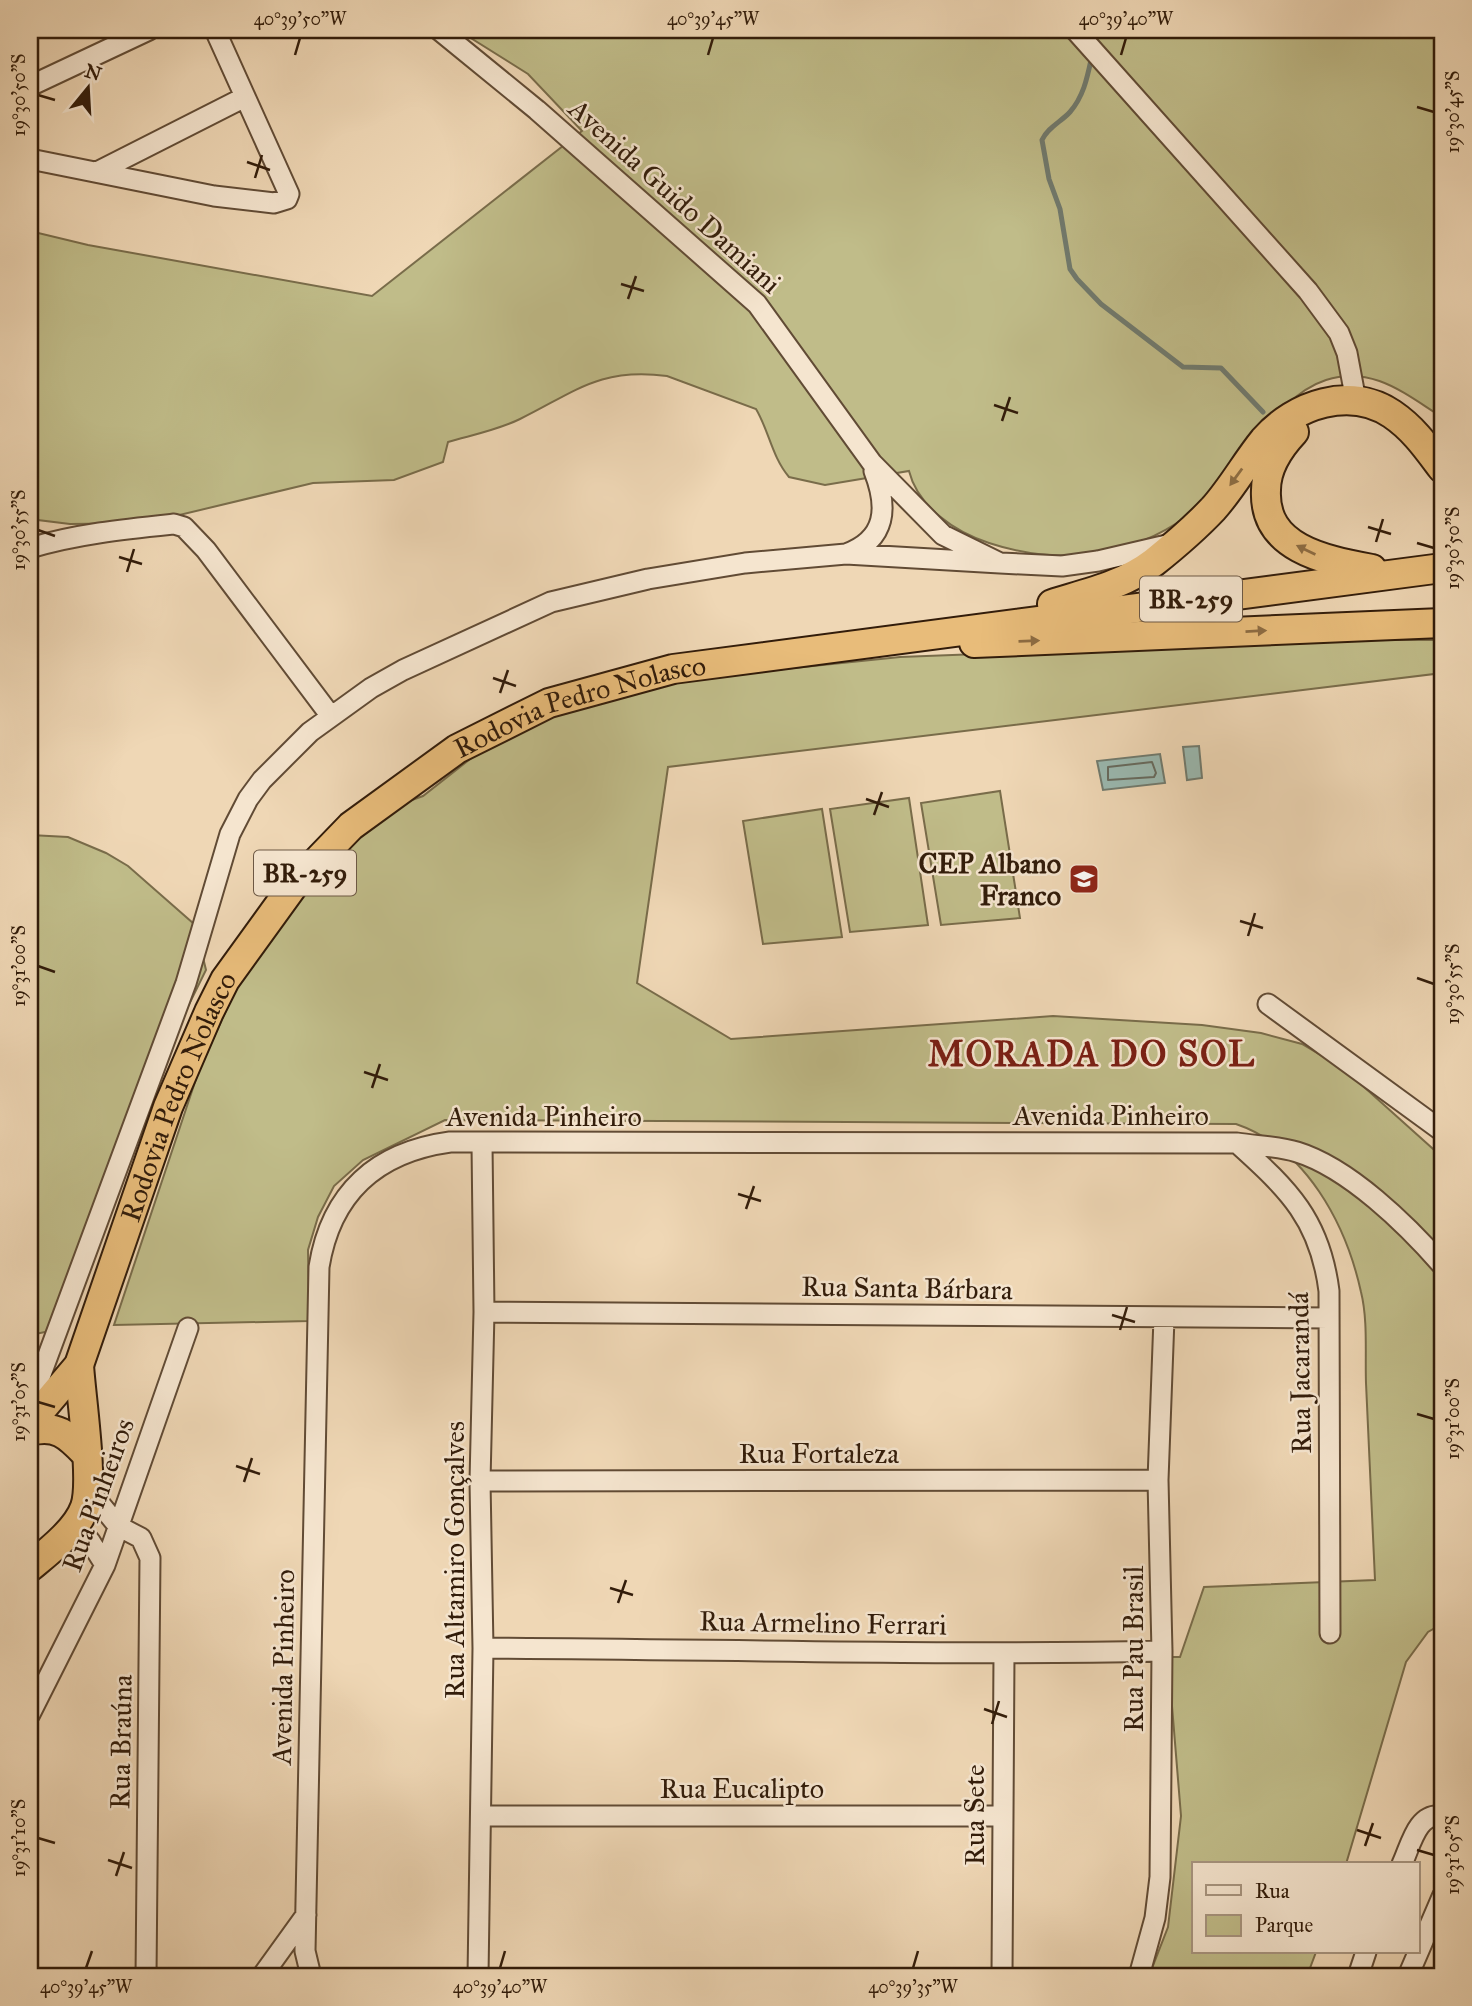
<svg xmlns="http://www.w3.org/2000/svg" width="1472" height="2006" viewBox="0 0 1472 2006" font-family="'IM FELL Great Primer',serif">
	<rect width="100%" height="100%" fill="#efd7b5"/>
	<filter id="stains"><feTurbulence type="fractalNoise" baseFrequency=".00286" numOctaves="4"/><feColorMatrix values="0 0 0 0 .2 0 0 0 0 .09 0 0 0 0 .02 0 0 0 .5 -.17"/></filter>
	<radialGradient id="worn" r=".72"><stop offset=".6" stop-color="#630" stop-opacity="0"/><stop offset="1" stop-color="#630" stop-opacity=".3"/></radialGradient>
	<!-- green -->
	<path fill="#c0bc89" stroke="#796c4a" stroke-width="2" d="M458,30h984v387c-37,-23 -70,-52 -116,-37 -34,11 -57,44 -78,71 -12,15 -23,32 -37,45 -61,59 -143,73 -222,47 -34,-11 -71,-36 -80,-72l-84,14 -36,-8c-17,-20 -20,-46 -33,-68l-89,-33c-67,-9 -92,16 -147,43 -22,11 -48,16 -72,23l-5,20 -49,18 -81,3 -167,40 -76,1 -40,-5v-288l58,14 284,51 210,-165 -54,-57z
		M1346,640h96v33l-774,94 -31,216 94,56 322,-23 149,9 59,8 41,11 42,25 98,88v467l-14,8 -22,30 -60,202h-152v88h122l-9,24h-158l19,-49 13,-111 -13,-159h12l24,-70 171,-7c-3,-66 -6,-131 -9,-197 -1,-29 2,-63 -5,-91 -15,-68 -55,-144 -125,-168l-791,-4 -82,40 -29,26 -16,31 -10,33 1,71 -195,4 85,-255 51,-112 35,-55 113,-98 25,-9 51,-40 81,-41 78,-25 72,-13 195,-20z
		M1000,791l20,127 -79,7 -20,-122z
		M909,798l19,127 -78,7 -20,-123z
		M822,809l20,128 -79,7 -20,-123z
		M30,835l38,2 38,16 22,13 74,65 -4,6 8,33 -36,73 -105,295 -15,-7 -20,4z"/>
	<!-- water -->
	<path fill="#9ab9b1" stroke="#707a6e" stroke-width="2" d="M1199,746l3,32 -15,2 -4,-33z
		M1160,754l5,29 -62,7 -6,-29z"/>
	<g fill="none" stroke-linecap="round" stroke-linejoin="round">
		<!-- shore -->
		<path stroke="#666a5e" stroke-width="2" d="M1152,762l4,11 -2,4 -46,3v-13z"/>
		<!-- stream -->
		<path stroke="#707a6e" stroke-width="5" d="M1091,60c-4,19 -8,37 -21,52 -9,10 -22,15 -28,28l7,39 11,30 10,60 7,10 24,25 82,63 38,1 42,44"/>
		<!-- minor casing -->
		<g stroke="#614b35" stroke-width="23">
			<path id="minor" d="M439,30l98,80 220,194 115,159 71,72 57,28 62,3 36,-5 73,-17
				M1075,30l233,261 31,42 8,20 9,48
				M30,86l119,-56
				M30,159l184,37 60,7 13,-4 2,-5 -74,-164
				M97,172l146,-74
				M30,548c46,-14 96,-19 144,-24l10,3 22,23 124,165
				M846,554c41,-15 42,-47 28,-83
				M1268,1004l174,127
				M1238,1144c51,46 82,76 91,147l1,342
				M484,1312l845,6
				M30,1404l156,-421 44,-149 18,-35 14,-19 48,-48 61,-44 32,-18 148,-68 97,-23 97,-16 101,-9 154,9
				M480,1481l678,-1
				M88,1489l30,37 23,12 9,20 -4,418
				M66,1533l24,8 15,24
				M483,1648c227,1 453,8 679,3
				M30,1714l75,-149 83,-237
				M482,1816h520
				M1402,1864c9,-19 15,-52 40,-48
				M262,1976l44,-61
				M311,1976l-6,-25 14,-684c12,-75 58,-115 131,-125l787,1c20,3 41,3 60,9 52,16 110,73 145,113
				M478,1976l5,-328 -3,-167 4,-169 -2,-168
				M1002,1976l2,-322
				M1139,1976l16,-58 5,-41 2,-226 -4,-171 6,-162
				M1358,1976l8,-24
				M1408,1976l34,-79"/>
		</g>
		<!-- highway casing -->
		<g stroke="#321c0a" stroke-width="32">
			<g id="highway">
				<path d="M1294,432c-15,16 -28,35 -28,58 -3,59 59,70 106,79"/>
				<path d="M1052,604c35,-11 72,-19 102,-42 20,-16 41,-34 59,-53 19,-21 33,-47 51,-69 31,-36 86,-54 128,-26 22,15 35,34 50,54"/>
				<path d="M974,643l468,-20"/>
				<path id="s1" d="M30,1423l49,-58 89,-258 41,-95 16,-32 68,-94 58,-60 106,-77 92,-46 124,-34 769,-101"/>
				<path d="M30,1431c26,-7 38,4 55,22"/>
				<path d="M30,1567c18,-15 47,-37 55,-60 9,-25 -4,-110 -6,-142"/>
			</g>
		</g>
		<!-- minor -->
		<use href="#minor" stroke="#f5e5cf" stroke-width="19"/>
		<!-- highway -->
		<use href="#highway" stroke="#e8bc7a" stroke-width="28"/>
	</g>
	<!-- one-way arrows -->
	<defs><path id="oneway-solid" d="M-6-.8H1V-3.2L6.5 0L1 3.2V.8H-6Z" transform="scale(1.75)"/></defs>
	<g fill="#8d6c42">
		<use href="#oneway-solid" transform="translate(1236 477) rotate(126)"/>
		<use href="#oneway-solid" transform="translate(1306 550) rotate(-154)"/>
		<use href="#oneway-solid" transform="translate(1256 631) rotate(-3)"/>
		<use href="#oneway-solid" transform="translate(1029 641) rotate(-2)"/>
	</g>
	<!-- ticks -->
	<path fill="none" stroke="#321c0a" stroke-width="2.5" d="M295,55l5,-17M708,55l5,-17M1121,55l5,-17M38,95l17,5M1417,107l17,5M247,162l23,8M255,178l7,-23M621,284l23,7M628,299l8,-23M994,405l24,8M1002,421l8,-24M1368,527l23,7M38,530l17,6M1376,542l7,-23M1417,543l17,5M119,557l23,7M127,572l7,-23M493,678l23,8M500,693l8,-23M866,799l23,8M874,815l8,-23M1240,921l23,7M1248,936l7,-23M38,966l17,6M1417,978l17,6M364,1072l24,8M372,1088l8,-24M738,1194l23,7M746,1209l8,-23M1112,1315l23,7M1120,1330l7,-23M38,1402l17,5M1417,1414l17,5M236,1466l24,8M244,1482l8,-24M610,1588l23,7M618,1603l8,-23M984,1709l23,8M992,1724l7,-23M1357,1830l24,8M38,1838l17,5M1365,1846l8,-23M1417,1850l17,5M108,1860l24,8M116,1876l8,-24M86,1968l6,-17M500,1968l5,-17M913,1968l5,-17"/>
	<!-- icons -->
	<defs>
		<g id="university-square" transform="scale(1.575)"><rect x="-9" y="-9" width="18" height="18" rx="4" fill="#8f2418" stroke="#f5e5cf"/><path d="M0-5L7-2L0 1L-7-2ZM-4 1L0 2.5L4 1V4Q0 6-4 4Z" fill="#fff"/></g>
	</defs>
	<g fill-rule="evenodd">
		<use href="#university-square" x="1084" y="879"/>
	</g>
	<g text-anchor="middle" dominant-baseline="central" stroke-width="5" stroke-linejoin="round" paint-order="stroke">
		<!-- shield labels -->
		<g fill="#f5e5cf" stroke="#6c5845" stroke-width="2">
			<rect x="1140" y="576.5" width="102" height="45" rx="5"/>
			<rect x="254" y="850.5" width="102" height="45" rx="5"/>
		</g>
		<g font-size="26" font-weight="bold" fill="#321c0a">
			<text x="1191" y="599">BR-259</text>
			<text x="305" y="873">BR-259</text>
		</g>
		<!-- street labels -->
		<g font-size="28" fill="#321c0a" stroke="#f5e5cf">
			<text transform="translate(675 196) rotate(42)">Avenida Guido Damiani</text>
			<text stroke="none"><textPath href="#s1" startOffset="950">Rodovia Pedro Nolasco</textPath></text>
			<text stroke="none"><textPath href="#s1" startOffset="362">Rodovia Pedro Nolasco</textPath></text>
			<text x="1111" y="1115">Avenida Pinheiro</text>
			<text x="544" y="1116">Avenida Pinheiro</text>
			<text transform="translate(907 1288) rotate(1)">Rua Santa Bárbara</text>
			<text transform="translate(1300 1373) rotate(-91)">Rua Jacarandá</text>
			<text x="819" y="1453">Rua Fortaleza</text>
			<text transform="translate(98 1495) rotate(-70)">Rua Pinheiros</text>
			<text transform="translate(454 1560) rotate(-90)">Rua Altamiro Gonçalves</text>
			<text transform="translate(823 1623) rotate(1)">Rua Armelino Ferrari</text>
			<text transform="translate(1133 1649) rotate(-90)">Rua Pau Brasil</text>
			<text transform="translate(283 1667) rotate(-89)">Avenida Pinheiro</text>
			<text transform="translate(121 1742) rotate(-89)">Rua Braúna</text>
			<text x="742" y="1788">Rua Eucalipto</text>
			<text transform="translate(974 1815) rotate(-90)">Rua Sete</text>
		</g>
		<!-- poi labels -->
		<g font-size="28" font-weight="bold" fill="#321c0a" stroke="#f5e5cf" text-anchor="end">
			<text x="1061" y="863">CEP Albano<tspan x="1061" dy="32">Franco</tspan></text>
		</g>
		<!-- district labels -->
		<g font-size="35" font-weight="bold" letter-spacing="2" fill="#7a1f14" stroke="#f5e5cf">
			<text x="1092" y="1054">MORADA DO SOL</text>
		</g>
	</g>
	<!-- margin -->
	<rect width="1472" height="2006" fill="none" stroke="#efd7b5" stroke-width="77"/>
	<!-- legend -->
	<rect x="1192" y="1862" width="228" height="91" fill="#f5e5cf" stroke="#a79580" stroke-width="2"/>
	<rect x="1206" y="1885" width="35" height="10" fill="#f5e5cf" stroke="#a79580" stroke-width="2"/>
	<text x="1255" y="1898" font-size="21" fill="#321c0a">Rua</text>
	<rect x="1206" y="1915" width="35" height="21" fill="#c0bc89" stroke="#a79580" stroke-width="2"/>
	<text x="1255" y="1932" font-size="21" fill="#321c0a">Parque</text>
	<!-- north arrow -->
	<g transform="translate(88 88) rotate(18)" stroke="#f5e5cf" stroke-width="5" paint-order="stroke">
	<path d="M0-5L12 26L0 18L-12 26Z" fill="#321c0a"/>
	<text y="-10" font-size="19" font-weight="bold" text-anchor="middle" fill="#321c0a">N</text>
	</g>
	<rect x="38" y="38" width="1396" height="1930" fill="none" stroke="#321c0a" stroke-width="2.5"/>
	<g font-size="18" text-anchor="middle" fill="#321c0a">
		<text x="300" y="25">40°39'50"W</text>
		<text x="713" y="25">40°39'45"W</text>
		<text x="1126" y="25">40°39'40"W</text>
		<text transform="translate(19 95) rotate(-90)" y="6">19°30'50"S</text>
		<text transform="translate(1453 112) rotate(-90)" y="6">19°30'45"S</text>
		<text transform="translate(19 530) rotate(-90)" y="6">19°30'55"S</text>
		<text transform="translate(1453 548) rotate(-90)" y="6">19°30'50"S</text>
		<text transform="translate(19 966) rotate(-90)" y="6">19°31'00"S</text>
		<text transform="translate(1453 984) rotate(-90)" y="6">19°30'55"S</text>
		<text transform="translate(19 1402) rotate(-90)" y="6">19°31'05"S</text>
		<text transform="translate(1453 1419) rotate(-90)" y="6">19°31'00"S</text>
		<text transform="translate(19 1838) rotate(-90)" y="6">19°31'10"S</text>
		<text transform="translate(1453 1855) rotate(-90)" y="6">19°31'05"S</text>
		<text x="86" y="1993">40°39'45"W</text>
		<text x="500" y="1993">40°39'40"W</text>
		<text x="913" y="1993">40°39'35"W</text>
	</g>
	<rect width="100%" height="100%" filter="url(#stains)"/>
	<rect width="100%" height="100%" fill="url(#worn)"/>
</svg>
